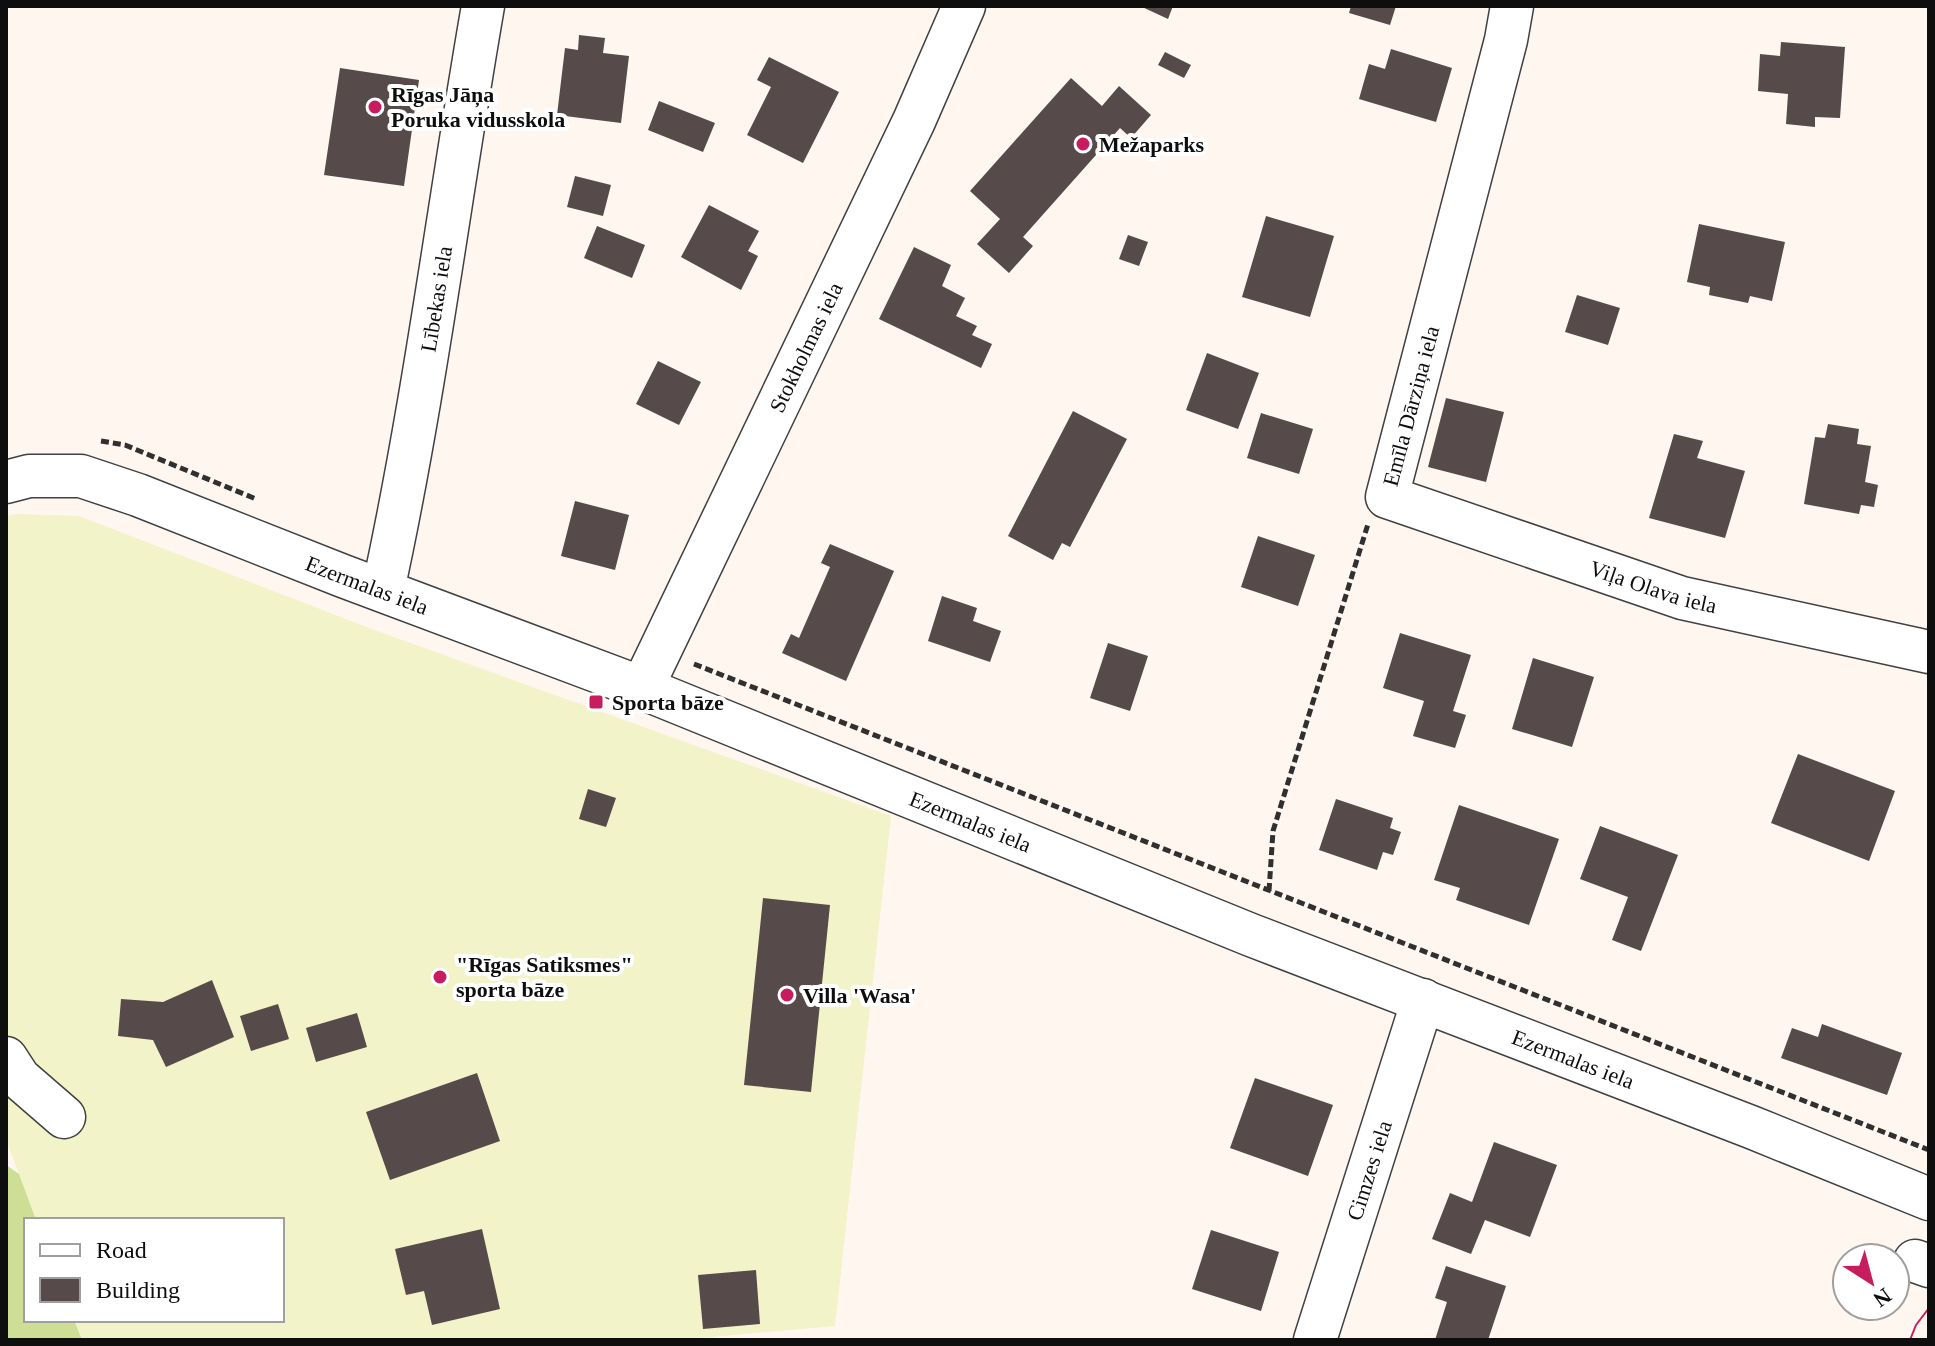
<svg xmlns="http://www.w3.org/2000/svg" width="1935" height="1346" viewBox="0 0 1935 1346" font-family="'Times New Roman',serif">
	<rect width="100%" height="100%" fill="#fff6ef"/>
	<!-- forest -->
	<path fill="#cede94" d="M6,1165l28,19 13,36h-21v100h59l8,20h-87z"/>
	<!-- pitch -->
	<path fill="#f2f3c8" d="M17,514l62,2 298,115 514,185 -56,510 -157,14h-596l-8,-20h208v-100h-246l-30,-81v-623z"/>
	<!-- building -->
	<path fill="#574a4a" d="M1140,6h33l-5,13z
		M1351,6h45l-6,19 -41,-12z
		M579,35l26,3 -2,15 26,3 -8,67 -64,-8 8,-67 13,2z
		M1781,42l64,5 -5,71 -25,-1v10l-29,-3 2,-30 -30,-3 2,-37 20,2z
		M1391,49l61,19 -16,54 -77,-23 10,-35 16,5z
		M1165,52l26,13 -7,13 -26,-13z
		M769,57l70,35 -36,71 -56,-28 24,-48 -14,-7z
		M340,68l79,12 -15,106 -80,-11z
		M1071,78l31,28 17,-20 32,29 -20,23 -11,-10 -97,109 10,9 -24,27 -32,-29 23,-25 -30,-28z
		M659,101l56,22 -12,29 -55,-22z
		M575,176l36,9 -8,31 -36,-9z
		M709,205l50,26 -11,20 10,5 -17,34 -60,-33z
		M1266,216l68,20 -24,81 -68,-20z
		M1699,224l86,18 -13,59 -22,-5 -2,7 -39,-8 1,-8 -23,-5z
		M597,226l48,19 -13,33 -48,-20z
		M1128,235l20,7 -9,24 -20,-7z
		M914,247l37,18 -9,21 23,12 -9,18 21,10 -5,9 20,9 -11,24 -102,-49z
		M1577,295l43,13 -12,37 -43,-13z
		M1207,353l52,20 -21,56 -52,-19z
		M658,361l43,21 -22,43 -43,-21z
		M1446,398l58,14 -18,70 -58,-15z
		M1073,411l54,28 -57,108 -8,-4 -9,17 -45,-24z
		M1261,413l52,16 -14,45 -52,-16z
		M1828,424l31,5 -2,15 14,2 -6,36 13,3 -4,22 -13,-2 -2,9 -55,-10 11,-67 10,1z
		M1674,434l29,7 -6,17 48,13 -20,67 -76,-20z
		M575,501l54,14 -14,55 -54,-14z
		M1258,536l57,19 -17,51 -57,-19z
		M830,544l64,27 -48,110 -64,-28 9,-19 8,4 31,-71 -9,-4z
		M942,596l35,12 -4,13 28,10 -11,31 -62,-21z
		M1400,633l71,22 -18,56 13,4 -11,33 -42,-12 11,-35 -41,-13z
		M1108,643l40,13 -18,55 -40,-13z
		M1533,658l61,19 -22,70 -60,-18z
		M1798,754l97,37 -26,70 -98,-38z
		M588,789l28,9 -10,29 -27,-8z
		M1336,799l57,19 -3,10 11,4 -8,23 -10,-3 -6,18 -58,-20z
		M1459,805l100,34 -30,86 -73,-25 4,-12 -26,-8z
		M1600,826l78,29 -37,96 -29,-11 16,-43 -48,-18z
		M763,898l67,7 -19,187 -67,-7z
		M212,980l22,57 -68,30 -13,-27 -35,-4 3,-37 42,3z
		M278,1004l11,35 -38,12 -11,-35z
		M357,1013l10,34 -51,15 -10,-34z
		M1822,1024l80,29 -15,42 -106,-37 11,-30 26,9z
		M477,1073l23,68 -110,39 -24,-68z
		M1255,1078l78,27 -25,71 -78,-28z
		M1494,1142l63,23 -27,72 -45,-17 -14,34 -39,-15 18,-46 22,9z
		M482,1229l18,80 -68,16 -8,-34 -18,4 -11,-46z
		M1211,1230l68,22 -18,59 -69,-22z
		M1446,1266l60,20 -18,54h-53l12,-38 -12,-4z
		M756,1270l4,54 -57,5 -5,-54z"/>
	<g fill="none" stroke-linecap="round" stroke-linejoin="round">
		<!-- minor casing -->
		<g stroke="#414141" stroke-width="45">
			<g id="minor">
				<path id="s1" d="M1512,6l-6,34 -119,457 295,101 247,54"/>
				<path id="s2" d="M6,482l23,-6h52l57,19 205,81 299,112 609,247 500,192 178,72"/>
				<path id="s3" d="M383,590c42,-193 66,-389 100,-584"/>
				<path id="s4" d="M642,688l272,-567 50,-115"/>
				<path d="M6,1058l13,20 45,39"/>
				<path d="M1915,1261l14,5"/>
				<path id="s5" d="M1315,1340l108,-340"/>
			</g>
		</g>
		<!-- path -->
		<path stroke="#303030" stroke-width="5" stroke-dasharray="8 4" stroke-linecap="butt" d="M101,441l24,4 131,54
			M694,664l1235,486
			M1269,891l4,-60 95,-307"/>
		<!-- minor -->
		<use href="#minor" stroke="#fff" stroke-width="42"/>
		<!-- tram -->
		<path stroke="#c71d5e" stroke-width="2" d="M1910,1340l6,-15 13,-17"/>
	</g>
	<!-- markers -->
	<g fill="#c71d5e" stroke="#fff" stroke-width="3">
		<circle cx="375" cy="107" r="8"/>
		<circle cx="1083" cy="144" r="8"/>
		<rect x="588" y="694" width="16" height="16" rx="4"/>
		<circle cx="440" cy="977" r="8"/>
		<circle cx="787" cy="995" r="8"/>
	</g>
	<g text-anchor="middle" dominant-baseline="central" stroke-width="8" stroke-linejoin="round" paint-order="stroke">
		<!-- poi labels -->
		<g font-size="22" font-weight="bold" fill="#0e0e0e" stroke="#fff" text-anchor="start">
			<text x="391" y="94">Rīgas Jāņa<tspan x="391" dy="25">Poruka vidusskola</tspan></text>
			<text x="1099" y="144">Mežaparks</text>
			<text x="612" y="702">Sporta bāze</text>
			<text x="456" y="964">"Rīgas Satiksmes"<tspan x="456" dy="25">sporta bāze</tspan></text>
			<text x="803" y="995">Villa 'Wasa'</text>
		</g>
		<!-- street labels -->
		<g font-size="22" fill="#0e0e0e" stroke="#fff">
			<text stroke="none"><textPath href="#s3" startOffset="296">Lībekas iela</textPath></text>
			<text stroke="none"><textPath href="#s4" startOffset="378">Stokholmas iela</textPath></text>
			<text transform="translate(1411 406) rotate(-75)">Emīla Dārziņa iela</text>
			<text stroke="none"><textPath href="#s2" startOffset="382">Ezermalas iela</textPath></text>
			<text stroke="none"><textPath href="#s1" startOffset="788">Viļa Olava iela</textPath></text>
			<text stroke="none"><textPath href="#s2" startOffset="1030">Ezermalas iela</textPath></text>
			<text stroke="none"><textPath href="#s2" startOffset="1678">Ezermalas iela</textPath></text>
			<text stroke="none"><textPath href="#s5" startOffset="178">Cimzes iela</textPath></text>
		</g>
	</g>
	<!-- border -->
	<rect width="1935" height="1346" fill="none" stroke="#0e0e0e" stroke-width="16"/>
	<!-- legend -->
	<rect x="24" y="1218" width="260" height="104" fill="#ffffff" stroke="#9f9f9f" stroke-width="2"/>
	<rect x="40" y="1244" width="40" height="12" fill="#ffffff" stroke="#9f9f9f" stroke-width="2"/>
	<text x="96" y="1258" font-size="24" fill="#0e0e0e">Road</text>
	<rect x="40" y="1278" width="40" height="24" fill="#574a4a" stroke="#9f9f9f" stroke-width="2"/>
	<text x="96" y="1298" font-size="24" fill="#0e0e0e">Building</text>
	<!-- north arrow -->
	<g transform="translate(1871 1282) rotate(144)"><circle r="38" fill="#ffffff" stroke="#9f9f9f" stroke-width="2"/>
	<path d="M0-6L14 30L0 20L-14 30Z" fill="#c71d5e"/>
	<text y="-12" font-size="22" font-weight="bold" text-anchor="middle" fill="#0e0e0e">N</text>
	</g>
</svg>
